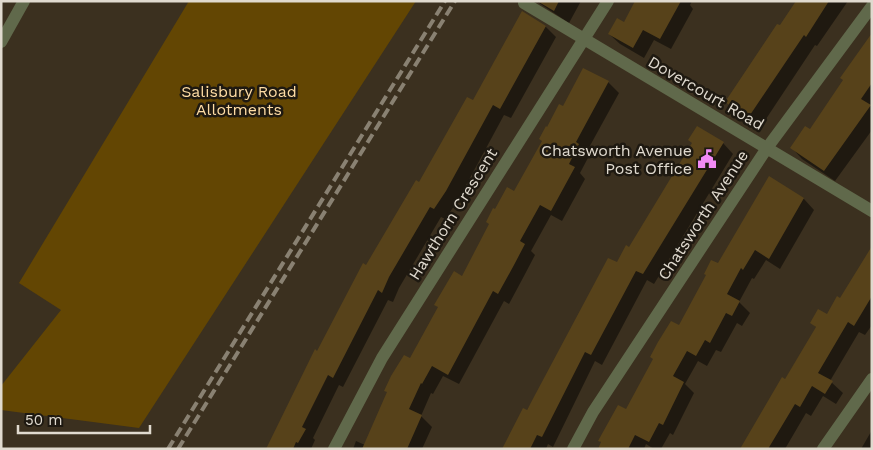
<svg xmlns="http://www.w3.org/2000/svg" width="873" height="450" viewBox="0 0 873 450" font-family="'Work Sans',sans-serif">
	<rect width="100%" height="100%" fill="#3b301f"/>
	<!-- green -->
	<path fill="#634603" d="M189,1h227l-277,427 -138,-18v-24l60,-76 -42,-27z"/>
	<!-- shadow -->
	<path fill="#0007" d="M536,1h45l-12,22z
		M637,1h55l-2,4 3,4 -22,40 -17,-9 -10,18 -24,-14 -11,-10 15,-11z
		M795,1h53l-31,45 -2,-1 -55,83 -23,-15 -10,-11 55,-74 14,-25z
		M545,26l11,11 -45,81 -7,-3 -47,87 -12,17 -4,-2 -42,71 -6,14 -5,-2 -45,87 -4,-2 -26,53 2,2 -4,9h-44l99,-182 54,-83 53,-82z
		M872,49v81l-37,51 -33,-22 -10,-11 18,-18z
		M584,70l24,12 11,11 -33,60 3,3 -9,17 5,6 -23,42 -11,-6 -20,36 4,4 -11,21 -15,28 -5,-3 -45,83 -16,-8 -10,18 -2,-1 -10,23 11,11 -10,22h-69l3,-8 9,4 46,-85 104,-167z
		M723,143l10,11 -79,130 -7,-4 -45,85 -7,-4 -42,86 -5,-3 -2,5h-43l114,-185z
		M769,178l35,21 10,11 -34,59 -14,-9 -12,19 -2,-1 -13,24 11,11 -8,13 -5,-3 -16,29 -5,-2 -9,16 -9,-5 -13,23 9,9 -21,42 -3,-2 -9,16h-7l-8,-5 -2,5h-45l3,-6 -3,-3 27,-30 92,-145z
		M872,248v77l-7,10 -6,-3 -29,49 13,12 -7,11 -13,-8 -12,20 -5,-3 -21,36h-43l75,-121 -5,-5 15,-7 13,-16z
		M872,430v19h-11z"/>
	<!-- building -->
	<path fill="#57421a" d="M537,1h22l-5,10z
		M635,1h46l-21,38 -17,-9 -10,18 -25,-14 9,-16 7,4z
		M796,1h33l-23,36 -2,-2 -56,83 -23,-16 52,-78 3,1z
		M522,11l24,15 -46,83 -7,-4 -47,86 -12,18 -4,-2 -41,70 -7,16 -4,-3 -45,88 -5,-3 -26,52 4,2 -8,14 -2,-1 -3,7h-27l49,-100 2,2 46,-88 3,2 50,-85 3,2 48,-85 6,3z
		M872,33v50l-11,16 10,6 -47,66 -34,-23 15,-22 5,3 33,-49 -3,-2z
		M583,68l26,13 -33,61 3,2 -10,20 6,3 -24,44 -11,-6 -20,36 5,3 -11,21 -16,29 -5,-3 -45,84 -16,-9 -10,18 -1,-1 -12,26 13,6 -15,34h-45l25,-57 -3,-1 7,-15 13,-21 6,3 28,-51 -4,-2 20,-34 8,5 27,-52 -3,-2 7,-14 2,1 12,-22 7,4 28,-50 -3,-2 7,-13 1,1 12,-23 4,2z
		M697,126l27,16 -81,132 -7,-3 -45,84 -6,-3 -43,85 -5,-2 -7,14h-28l21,-41 4,2 81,-152 9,4 9,-17 3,2 63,-104 -4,-3z
		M769,176l35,22 -35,61 -14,-9 -12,20 -2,-2 -14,26 13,7 -8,15 -6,-3 -16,30 -5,-3 -9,16 -9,-5 -14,25 11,6 -21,43 -4,-2 -10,19 -14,-7 -7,14h-30l3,-7 -3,-1 20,-36 8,4 27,-50 -3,-2 8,-15 13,-21 8,4 27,-50 -2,-1 7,-14 7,3z
		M872,246v50l-18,30 -6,-4 -30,51 15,8 -8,13 -13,-8 -12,21 -5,-3 -27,45h-28l42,-72 3,2 31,-52 -6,-4 8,-14 9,5 10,-18 3,2z"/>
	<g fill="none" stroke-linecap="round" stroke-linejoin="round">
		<!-- street -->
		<path stroke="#60694b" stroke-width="12" d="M524,3l348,208
			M1,42l23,-41
			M334,449l48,-91 226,-357
			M573,449l20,-37 174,-264 105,-142
			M823,449l49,-70"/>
		<!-- rail -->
		<path stroke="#898172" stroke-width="4" stroke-dasharray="10 5" stroke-linecap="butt" d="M168,449l277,-448
			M178,449l277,-448"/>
	</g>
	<!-- icons -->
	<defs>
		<g id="civic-bare" transform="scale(1.5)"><path d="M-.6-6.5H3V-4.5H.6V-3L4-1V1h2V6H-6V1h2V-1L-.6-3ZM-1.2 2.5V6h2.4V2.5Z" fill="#f18af5" stroke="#1e1911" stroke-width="2.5" paint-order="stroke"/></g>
	</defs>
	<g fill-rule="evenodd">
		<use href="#civic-bare" x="707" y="159"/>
	</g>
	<g text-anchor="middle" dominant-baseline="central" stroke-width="5" stroke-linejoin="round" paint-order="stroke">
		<!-- park labels -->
		<g font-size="16" fill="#fedca4" stroke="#1e1911">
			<text x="239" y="91">Salisbury Road<tspan x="239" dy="18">Allotments</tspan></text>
		</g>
		<!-- street labels -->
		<g font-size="16" fill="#e0dacf" stroke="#1e1911">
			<text transform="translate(706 93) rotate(30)">Dovercourt Road</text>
			<text transform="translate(453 214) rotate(-58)">Hawthorn Crescent</text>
			<text transform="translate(703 215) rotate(-57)">Chatsworth Avenue</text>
		</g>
		<!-- poi labels -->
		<g font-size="16" fill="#e0dacf" stroke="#1e1911" text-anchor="end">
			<text x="692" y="150">Chatsworth Avenue<tspan x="692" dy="18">Post Office</tspan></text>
		</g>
	</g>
	<!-- border -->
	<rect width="873" height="450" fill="none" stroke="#e0dacf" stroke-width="5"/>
	<!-- scale -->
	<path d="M18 425v8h132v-8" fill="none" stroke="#e0dacf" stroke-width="2.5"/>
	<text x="25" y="425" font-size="15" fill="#e0dacf" stroke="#1e1911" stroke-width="4" paint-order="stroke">50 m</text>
</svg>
